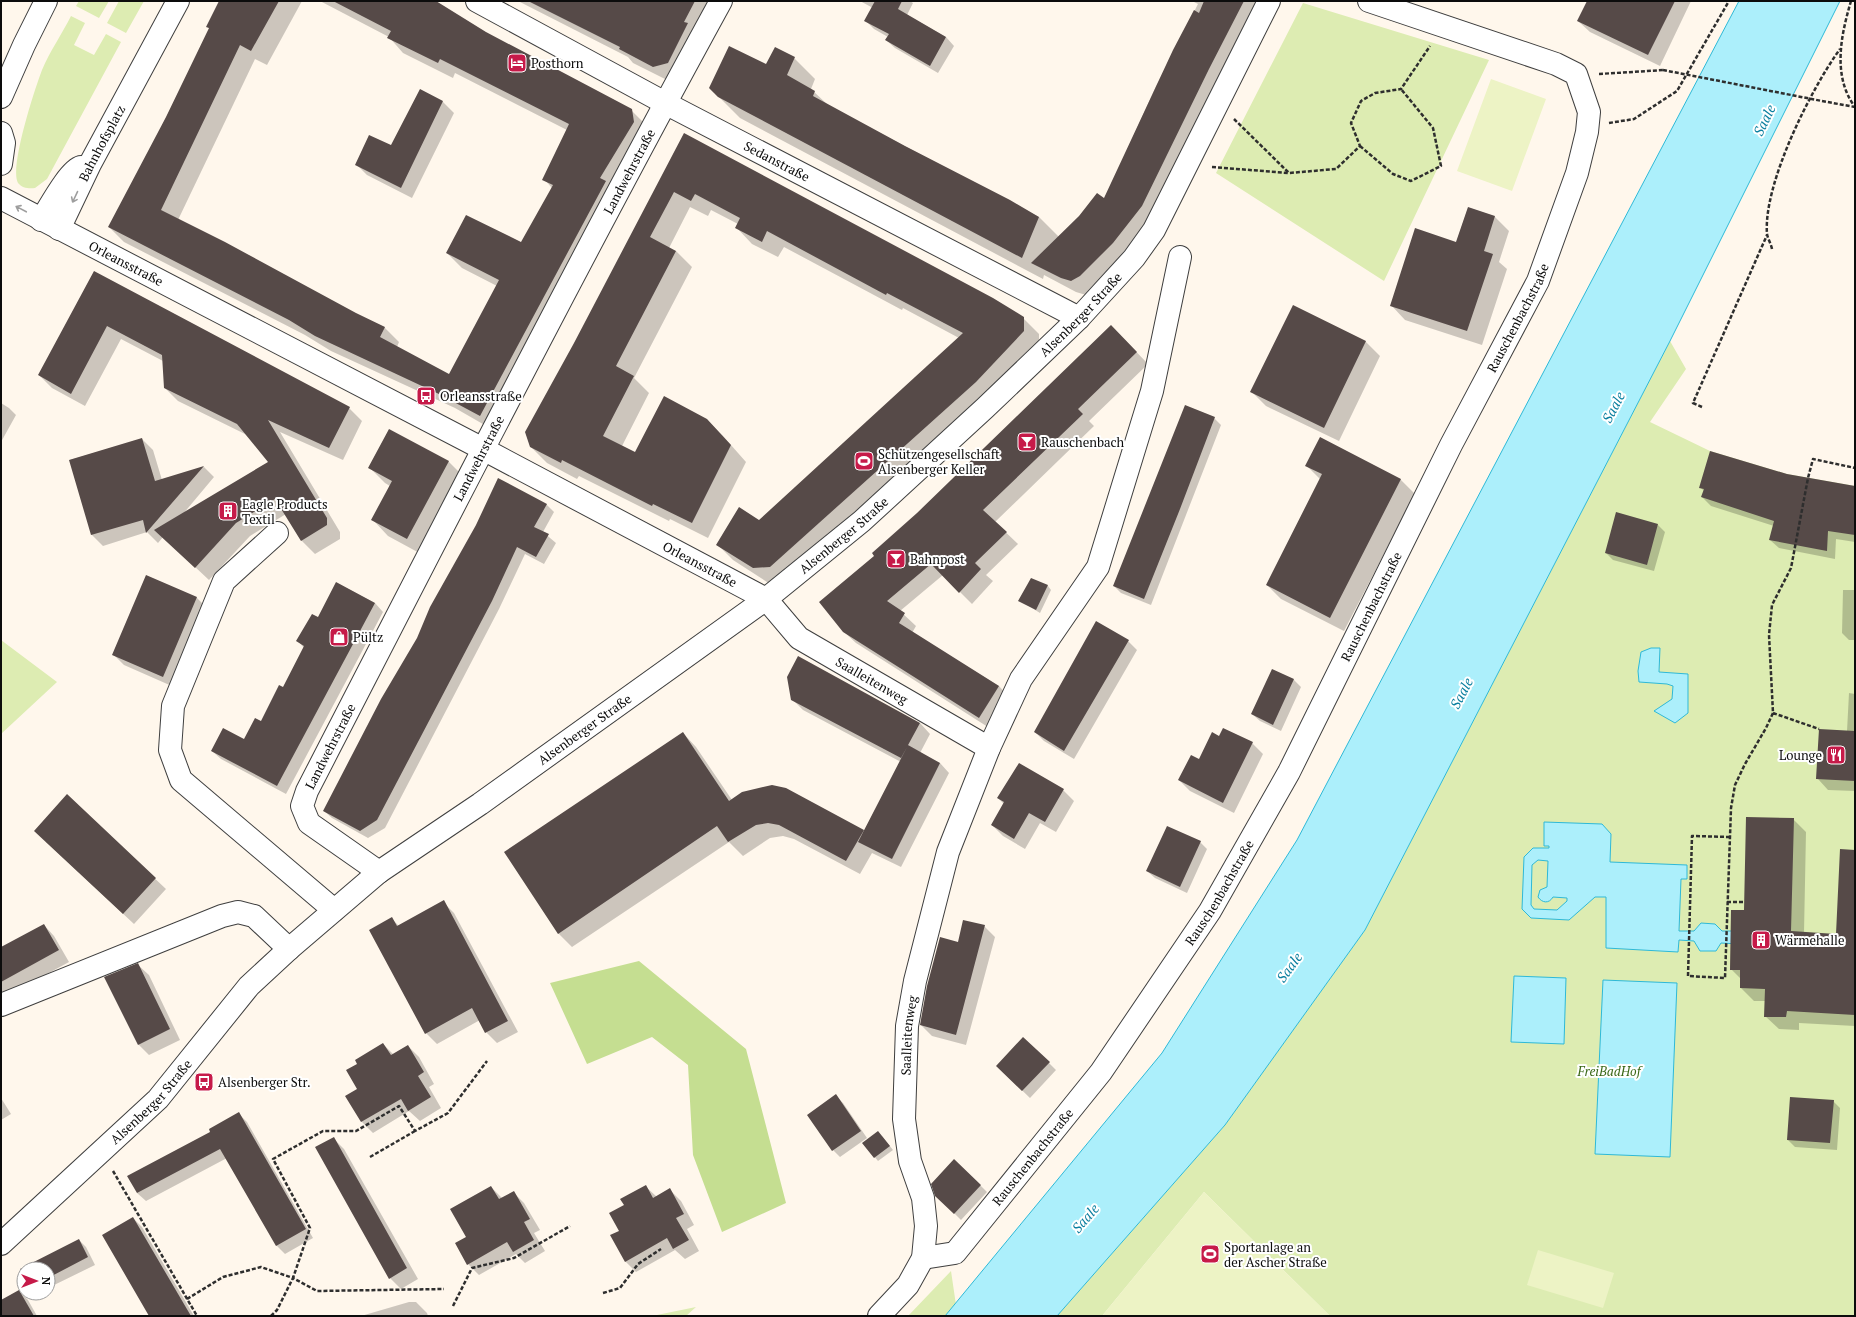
<svg xmlns="http://www.w3.org/2000/svg" width="1856" height="1317" viewBox="0 0 1856 1317" font-family="'PT Serif',serif">
	<rect width="100%" height="100%" fill="#fff7ec"/>
	<!-- green -->
	<path fill="#ddecb2" d="M79,1h30l-10,17 -23,-12z
		M119,1h25l-18,32 -19,-10z
		M1303,3l186,57 -105,221 -168,-108z
		M71,16l14,7 -11,22 20,10 12,-21 15,8 -74,137 -12,9c-6,1 -13,0 -17,-5 -9,-15 17,-95 24,-113 8,-19 20,-36 29,-54z
		M1670,341l16,28 -36,53 60,29 77,23 68,12v830h-525l-126,-124 -102,124h-45l168,-191 140,-195z
		M1,640l56,42 -56,52z
		M951,1271l5,34 -11,11h-37z
		M696,1307l-10,9h-34z"/>
	<!-- forest -->
	<path fill="#c5de91" d="M639,961l107,88 40,154 -64,29 -29,-77 -5,-90 -36,-28 -65,27 -37,-81z"/>
	<!-- pitch -->
	<path fill="#edf3c5" d="M1491,79l55,20 -34,92 -55,-20z
		M1204,1192l126,124h-228z
		M1538,1250l76,23 -11,35 -76,-23z"/>
	<!-- water -->
	<path fill="#aceffb" stroke="#2eb9d7" fill-rule="evenodd" d="M1739,1h101l-170,340 -305,589 -140,195 -168,191h-112l217,-263 135,-213z
		M1651,648h9l-1,24 29,2v39l-13,10 -21,-12 18,-12 1,-13 -6,-2 -28,-2 -1,-11 3,-19z
		M1544,822l58,2 9,10 -1,28 77,3v14h-6l-2,52h15l7,-8 14,1 7,7h18v13l-19,-1 -5,8h-16l-6,-10 -15,-1 -1,12 -72,-4v-51h-11l-26,23 -38,-2 -9,-9 2,-52 9,-9h16v-2h-5zM1538,860l10,1 -1,26 -7,3 -2,7c4,6 11,7 15,0l14,1v3l-10,9 -23,-1 -3,-4 1,-40z
		M1514,976l52,2 -2,66 -53,-2z
		M1603,980l74,3 -7,174 -75,-3z"/>
	<!-- shadow -->
	<path fill="#0003" d="M221,1h81l-35,64 -12,-6 -77,161 178,94 28,13 15,15 -2,5 53,29 47,-90 -35,-18 -15,-15 74,-9 31,-56 -8,-9 23,-49 -112,-57 -2,5 -50,-25 -14,-16 -69,-36h113l53,32 145,77 15,15 -151,306 -40,-23 -124,-57 -26,-16 -181,-93 -15,-15 32,-59 69,-139 -3,-3z
		M518,1h197l-48,79 -34,-17 -5,-6z
		M860,1h50l3,2 -6,12 39,22 8,9 -16,27 -43,-25 -9,-8 2,-3 -14,-8 -8,-8 7,-13z
		M1192,1h68l-104,220 -70,74 -10,-3 -32,-17 -1,4 -303,-161 -30,-30 56,-22 28,-8 21,21 -4,10 18,17 210,111 20,20 46,-38 51,-113 42,-82z
		M1588,1h103l-31,65 -70,-34 -12,-11z
		M420,90l23,12 11,11 -42,85 -45,-23 -11,-11 36,-18z
		M684,134l339,184 16,16v13l-47,51 -222,186 -37,-24 -16,-16 42,-23 200,-183 -56,-30 -1,2 -118,-63 -6,10 -26,-13 -16,-17 2,-3 -27,-14 -3,6 -18,-9 -21,41 7,3 16,16 -58,111 15,15 -27,53 14,7 71,-33 16,16 23,26 -38,76 -38,-19 -1,2 -90,-45 -2,3 -30,-16 -17,-17 45,-102z
		M1468,208l27,9 14,14 -10,31 8,7 -25,76 -77,-25 -14,-15 65,-62z
		M94,272l255,136 13,13 -19,39 -63,-28 60,100v7l-25,15 -13,-13 -16,-27 -36,22 -41,44 -46,-43 -5,6 -11,-11 -44,14 -11,-11 -22,-75 72,-21 11,11 9,30 42,-13 10,10 -31,37 86,-52 -22,-27 -69,-34 -13,-13 -2,-27 -42,-22 -36,67 -33,-18 -13,-13z
		M1123,338l25,26 -59,57 5,5 -99,96 23,22 -32,31 7,6 -21,23 -29,-29 -43,36 16,15 -4,7 87,53 11,12 -19,31 -135,-86 -13,-12 33,-75z
		M1365,341l15,15 -41,85 -73,-35 -14,-14z
		M1,403l8,5 7,7 -15,27z
		M1214,418l7,7 -70,180 -30,-12 -7,-7z
		M389,430l60,32 16,16 -42,77 -35,-19 -15,-16 17,-34 -5,-3 -16,-16z
		M1306,465l94,14 15,15 -71,137 -63,-32 -14,-14 54,-105z
		M1787,475l68,12v55l-19,-3 -1,20 -56,-11 -9,-8 4,-14 -63,-20 -9,-9 2,-6 -4,-4z
		M546,504l8,8 -11,20 13,11 -12,21 -19,-10 -26,55 -114,219 -17,10 -36,-20 -8,-7z
		M1658,525l7,7 -11,39 -41,-11 -7,-7z
		M147,576l50,22 11,11 -34,78 -50,-22 -11,-11z
		M1031,580l17,6 3,4 -11,23 -21,-13z
		M337,583l38,20 8,9 -97,182 -65,-35 -9,-8 32,-10 17,-19 22,-34 21,-40 -6,-7 20,-23z
		M1843,590h12v50h-6l-7,-7z
		M1128,641l9,9 -63,109 -30,-18 -9,-9z
		M1273,670l21,10 7,7 -20,44 -21,-10 -8,-7z
		M1849,693l6,1v97l-27,-1 -10,-11 29,-48z
		M792,699l128,24 10,11 -10,19 20,10 9,10 -48,94 -29,-14 -12,21 -66,-35 -11,-3 -13,2 -27,18 -14,-14 -157,105 -14,-14 125,-200 13,14 36,53 132,31 37,-69 -98,-52z
		M1220,737l32,6 11,11 -29,59 -44,-22 -11,-11 21,-20z
		M1019,764l44,26 11,11 -18,31 -16,-9 -15,26 -22,-13 -11,-11 12,-21 -6,-6z
		M67,796l99,93 -32,35 -88,-82z
		M1793,819l13,13 -2,101 32,2 19,-53v144l-56,-3v7l-20,-1 -14,-13 1,-15h-12l-13,-13v-9l-10,-10 14,-58z
		M1200,842l7,7 -20,44 -32,-15 -8,-7z
		M443,902l11,11 64,119 -21,11 -11,-11 -6,-12 -43,24 -11,-11 -34,-114 7,7z
		M44,925l10,11 15,26 -68,37v-51z
		M984,926l11,11 -29,108 -34,-9 -11,-11 37,-82z
		M138,965l11,10 31,65 -31,15 -10,-10z
		M383,1044l11,11 14,-9 11,11 15,27 -5,3 12,21 -21,13 -11,-10 -36,22 -11,-11 -16,-26 13,-7z
		M1049,1063l7,7 -26,28 -26,-25z
		M836,1096l7,7 24,35 -27,19 -7,-7z
		M1,1098l10,16 -10,6z
		M1833,1101l7,7 -3,42 -42,-3 -7,-7z
		M238,1113l9,9 66,116 -28,16 -8,-8 -50,-88 -81,43 -9,-8 75,-61z
		M882,1136l11,14 -15,11 -14,-17z
		M333,1138l11,11 74,130 -17,10 -11,-11z
		M980,1185l7,7 -26,28 -19,-19z
		M645,1186l12,11 13,-7 11,11 13,24 -7,4 12,22 -14,8 -10,-9 -39,22 -11,-11 -5,-30 5,-26z
		M491,1187l11,11 11,-6 11,11 16,27 -6,3 11,18 -20,12 -9,-9 -37,21 -11,-11 -1,-26z
		M133,1218l9,9 52,89h-44z
		M79,1240l7,7 9,18 -47,23v-19h-24v6l-3,-6z
		M19,1291l9,9 9,16h-36v-15z
		M409,1302h7l11,11 1,3h-67z"/>
	<!-- building -->
	<path fill="#564a48" d="M219,1h60l-28,50 -11,-6 -79,165 64,32 131,71 29,14 -5,10 69,37 50,-94 -53,-27 20,-38 55,27 32,-57 -11,-5 27,-56 -129,-65 -2,4 -51,-25 4,-7 -58,-30h103l50,31 146,77 2,13 -34,56 6,3 -126,235 -41,-22 -124,-58 -26,-16 -181,-93 58,-110 43,-89 -3,-1z
		M528,1h167l-11,21 4,1 -20,40 -15,4 -34,-18 1,-2z
		M875,1h27l-4,8 48,28 -16,29 -45,-26 4,-6 -25,-13z
		M1204,1h40l-35,68 -67,137 -29,37 -33,33 -9,5 -10,-3 -30,-15 48,-47 18,-23 7,5 69,-148 21,-40 5,3z
		M1587,1h88l-27,54 -71,-34z
		M729,46l37,18 9,-17 20,10 -8,18 28,16 -2,5 92,50 105,54 29,17 -17,41 -304,-161 -9,-9z
		M420,89l23,12 -42,87 -46,-23 14,-30 22,10z
		M684,133l309,165 31,19v14l-48,51 -206,185 -17,1 -37,-23 23,-38 20,13 204,-187 -76,-40 -1,2 -119,-64 -5,11 -27,-14 5,-10 -45,-24 -4,7 -17,-9 -24,45 26,14 -60,115 18,10 -31,60 32,16 29,-56 43,23 24,26 -39,78 -39,-19 -1,2 -90,-46 -1,3 -31,-16 -5,-15 49,-89z
		M1468,207l27,9 -11,35 9,3 -26,77 -77,-25 25,-78 41,14z
		M94,271l256,136 -21,41 -61,-28 59,98v7l-26,16 -26,-42 -39,24 -41,45 -41,-38 114,-68 -31,-38 -73,-36 -2,-33 -55,-29 -36,68 -33,-19z
		M1293,305l73,36 -42,87 -74,-36z
		M1111,325l26,27 -59,57 5,5 -100,96 24,22 -32,31 6,6 -22,24 -28,-29 -44,37 18,12 -6,10 100,63 -20,32 -136,-86 -24,-30 55,-46 -2,-3 45,-40z
		M1185,405l30,12 -35,92 -36,90 -31,-13z
		M389,429l60,32 -42,78 -36,-19 21,-39 -24,-13z
		M1320,437l81,42 -71,139 -64,-33 56,-111 -17,-8z
		M142,438l13,43 49,-15 -58,67 -3,-13 -52,15 -22,-75z
		M1710,451l77,23 68,12v49l-27,-4 -1,20 -58,-11 5,-19 -73,-24 3,-8 -5,-1z
		M498,478l49,26 -13,23 15,7 -13,23 -19,-10 -25,54 -115,219 -17,11 -37,-20 58,-112 36,-61 13,-31 46,-82z
		M1616,512l42,12 -11,41 -42,-12z
		M146,575l51,22 -34,80 -51,-22z
		M1031,578l17,7 -12,25 -18,-9z
		M336,582l39,21 -98,183 -66,-35 12,-23 21,11 11,-21 6,3 18,-36 4,2 21,-41 -8,-5 16,-27 6,3z
		M1096,621l33,19 -65,111 -30,-19z
		M798,656l122,67 -19,35 -110,-58 -4,-23z
		M1272,669l22,10 -21,46 -22,-11z
		M1223,728l30,14 -30,61 -45,-23 13,-25 8,4 13,-27 7,4z
		M1819,729l36,2v50l-39,-2z
		M683,732l46,69 13,-9 30,-7 14,3 78,42 -18,31 -67,-36 -11,-2 -12,2 -28,17 -11,-16 -159,108 -54,-82z
		M908,745l32,18 -48,96 -34,-17z
		M1019,763l45,26 -19,33 -16,-9 -15,26 -23,-14 13,-23 -7,-4z
		M67,794l89,84 -33,36 -89,-83z
		M1746,817l48,1 -3,113 45,3 4,-85 15,1v165l-68,-4 -1,6h-22l1,-28 -25,-1v-18h-10l1,-60h13z
		M1167,826l34,15 -21,46 -34,-16z
		M444,900l64,121 -23,12 -13,-25 -47,26 -56,-104 23,-13 5,9z
		M963,920l22,5 -29,110 -36,-10 7,-39 13,-49 18,5z
		M44,924l15,26 -58,32v-35z
		M138,963l32,66 -32,16 -34,-68z
		M1023,1037l27,25 -28,29 -26,-25z
		M383,1043l8,12 17,-10 16,27 -6,4 13,21 -23,14 -7,-12 -40,23 -16,-26 12,-7 -11,-19 11,-6 -2,-4z
		M836,1094l25,37 -29,20 -25,-36z
		M1790,1097l44,3 -4,43 -43,-3z
		M239,1112l67,117 -30,17 -56,-97 -83,44 -10,-17 83,-44 -1,-3z
		M878,1131l12,15 -16,12 -12,-15z
		M334,1137l73,131 -18,11 -74,-132z
		M954,1159l27,26 -27,29 -19,-18 -4,-12z
		M646,1185l7,13 17,-10 14,26 -8,4 13,22 -16,9 -6,-11 -42,24 -15,-27 9,-4 -10,-18 15,-8 -4,-6z
		M491,1186l8,13 15,-8 16,28 -6,3 10,18 -21,12 -6,-10 -40,23 -12,-22 11,-6 -16,-28z
		M133,1217l31,53 27,46h-42l-47,-81z
		M79,1239l9,18 -40,21v-9h-24v8l-4,-8z
		M19,1290l15,26h-33v-16z"/>
	<g fill="none" stroke-linecap="round" stroke-linejoin="round">
		<!-- minor casing -->
		<g stroke="#3f3f3f" stroke-width="24">
			<g id="minor">
				<path id="s1" d="M477,1l188,102 414,215"/>
				<path d="M1,97l23,-52 22,-44"/>
				<path d="M1,133l3,10 -3,21"/>
				<path id="s2" d="M1,198l482,251 283,150 33,39 190,110"/>
				<path d="M41,220c8,-12 28,-50 40,-53"/>
				<path id="s3" d="M59,229l31,-65 88,-163"/>
				<path d="M277,533l-53,48 -51,125 -3,44 11,30 153,130"/>
				<path id="s4" d="M379,872l-70,-49 -7,-17 5,-15c136,-264 271,-529 414,-790"/>
				<path d="M1,1005l221,-89 16,-4 16,4 35,33"/>
				<path id="s5" d="M1,1244l157,-145 91,-113 40,-37 90,-77 101,-68 286,-205 96,-78 123,-113 94,-90 55,-60 20,-28 115,-229"/>
				<path id="s6" d="M923,1258l32,-5 146,-181 109,-161 79,-139 162,-327 87,-164 39,-108 10,-41 2,-20 -13,-38 -20,-10 -187,-63"/>
				<path id="s7" d="M879,1316l29,-31 15,-27 3,-32 -3,-28 -13,-37 -6,-42 3,-93 8,-45 33,-129 41,-104 32,-69 77,-112 54,-176 28,-134"/>
			</g>
		</g>
		<!-- path -->
		<path stroke="#2e2e2e" stroke-width="2.5" stroke-dasharray="4 2" stroke-linecap="butt" d="M1851,1c-10,34 -19,75 4,106
			M1599,74l64,-4
			M1822,101l33,6
			M1234,119l55,54 47,-4 24,-23 -9,-23 10,-22 14,-8 26,-4 29,-43
			M1609,123l25,-4 43,-28 52,-90
			M1360,146l33,28 18,7 30,-15 -8,-38 -32,-39
			M1212,167l76,6
			M1772,249c-1,-5 -4,-10 -5,-15 -4,-50 44,-145 73,-185
			M1702,407l-9,-4 74,-168
			M1773,713l46,16
			M1730,837l-38,-1 -4,140 37,2 6,-170 4,-23 10,-21 21,-36 7,-15 -4,-78 3,-30 19,-37 17,-90 5,-19 42,9
			M1727,902h17
			M370,1157l45,-26
			M113,1171l84,145
			M603,1293l17,-5 18,-24 23,-15
			M187,1299l36,-22 38,-10 32,11 17,-50 -37,-69 50,-28h33l43,-25 16,25 33,-18 39,-52
			M453,1306l19,-38 42,-10 56,-32
			M271,1316l6,-6 16,-32 24,13 127,-2"/>
		<!-- minor -->
		<use href="#minor" stroke="#fff" stroke-width="22"/>
		<!-- path-bridge -->
		<path stroke="#2e2e2e" stroke-width="2.5" stroke-dasharray="4 2" stroke-linecap="butt" d="M1663,70l159,31"/>
	</g>
	<!-- one-way arrows -->
	<defs><path id="oneway-shaft" d="M-6 0H5M1.5-3L5.5 0L1.5 3" fill="none" stroke-width="1.6" stroke-linecap="round" stroke-linejoin="round"/></defs>
	<g stroke="#9e9e9e">
		<use href="#oneway-shaft" transform="translate(75 197) rotate(115)"/>
		<use href="#oneway-shaft" transform="translate(21 209) rotate(-152)"/>
	</g>
	<!-- icons -->
	<defs>
		<g id="hotel-square" transform="scale(1)"><rect x="-9" y="-9" width="18" height="18" rx="4" fill="#c61a49" stroke="#fff"/><path d="M-6-4.5h1.5V1H6V5H4.5V3h-9V5H-6ZM-4 0a1.8 1.8 0 1 1 3.6 0ZM.5 0V-2.5h3Q6-2.5 6 0Z" fill="#fff"/></g>
		<g id="bus-square" transform="scale(1)"><rect x="-9" y="-9" width="18" height="18" rx="4" fill="#c61a49" stroke="#fff"/><path d="M-5-6H5V4H4V6H2V4H-2V6H-4V4H-5ZM-3.5-4V0h7V-4ZM-3.5 1.2v1.5H-2V1.2ZM2 1.2v1.5H3.5V1.2Z" fill="#fff"/></g>
		<g id="bar-square" transform="scale(1)"><rect x="-9" y="-9" width="18" height="18" rx="4" fill="#c61a49" stroke="#fff"/><path d="M-6-5H6L.8 .8V4.5H3.5V6h-7V4.5H-.8V.8Z" fill="#fff"/></g>
		<g id="stadium-square" transform="scale(1)"><rect x="-9" y="-9" width="18" height="18" rx="4" fill="#c61a49" stroke="#fff"/><path d="M0-5a6.5 5 0 1 0 0 10a6.5 5 0 1 0 0-10ZM-3.5-1.8h7v3.6h-7Z" fill="#fff"/></g>
		<g id="building-square" transform="scale(1)"><rect x="-9" y="-9" width="18" height="18" rx="4" fill="#c61a49" stroke="#fff"/><path d="M-4-6H4V6H1V3H-1V6H-4ZM-2.5-4.3h1.7v1.8h-1.7ZM.8-4.3h1.7v1.8H.8ZM-2.5-1h1.7V.8h-1.7ZM.8-1h1.7V.8H.8Z" fill="#fff"/></g>
		<g id="shop-square" transform="scale(1)"><rect x="-9" y="-9" width="18" height="18" rx="4" fill="#c61a49" stroke="#fff"/><path d="M-5-2.5h2.3a2.7 3.5 0 0 1 5.4 0H5L5.5 6h-11ZM-1.5-2.5h3a1.5 2.3 0 0 0-3 0Z" fill="#fff"/></g>
		<g id="restaurant-square" transform="scale(1)"><rect x="-9" y="-9" width="18" height="18" rx="4" fill="#c61a49" stroke="#fff"/><path d="M-5-6h1v4h1v-4h1v4h1v-4h1v5L-1.5 .5V6h-2V.5L-5-1ZM5-6V6H3V1.5H1.5Q1.5-4 5-6Z" fill="#fff"/></g>
	</defs>
	<g fill-rule="evenodd">
		<use href="#hotel-square" x="517" y="63"/>
		<use href="#bus-square" x="426" y="396"/>
		<use href="#bar-square" x="1027" y="442"/>
		<use href="#stadium-square" x="864" y="461"/>
		<use href="#building-square" x="228" y="511"/>
		<use href="#bar-square" x="896" y="559"/>
		<use href="#shop-square" x="339" y="637"/>
		<use href="#restaurant-square" x="1836" y="755"/>
		<use href="#building-square" x="1761" y="940"/>
		<use href="#bus-square" x="204" y="1082"/>
		<use href="#stadium-square" x="1210" y="1254"/>
	</g>
	<g text-anchor="middle" dominant-baseline="central" stroke-width="4" stroke-linejoin="round" paint-order="stroke">
		<!-- poi labels -->
		<g font-size="13" fill="#0c0c0c" stroke="#fff" text-anchor="start">
			<text x="531" y="63">Posthorn</text>
			<text x="440" y="396">Orleansstraße</text>
			<text x="1041" y="442">Rauschenbach</text>
			<text x="878" y="454">Schützengesellschaft<tspan x="878" dy="15">Alsenberger Keller</tspan></text>
			<text x="242" y="504">Eagle Products<tspan x="242" dy="15">Textil</tspan></text>
			<text x="910" y="559">Bahnpost</text>
			<text x="353" y="637">Pültz</text>
			<text x="1822" y="755" text-anchor="end">Lounge</text>
			<text x="1775" y="940">Wärmehalle</text>
			<text x="218" y="1082">Alsenberger Str.</text>
			<text x="1224" y="1247">Sportanlage an<tspan x="1224" dy="15">der Ascher Straße</tspan></text>
		</g>
		<!-- street labels -->
		<g font-size="13" fill="#0c0c0c" stroke="#fff">
			<text stroke="none"><textPath href="#s3" startOffset="96">Bahnhofsplatz</textPath></text>
			<text stroke="none"><textPath href="#s1" startOffset="340">Sedanstraße</textPath></text>
			<text stroke="none"><textPath href="#s4" startOffset="818">Landwehrstraße</textPath></text>
			<text stroke="none"><textPath href="#s2" startOffset="141">Orleansstraße</textPath></text>
			<text stroke="none"><textPath href="#s5" startOffset="1430">Alsenberger Straße</textPath></text>
			<text stroke="none"><textPath href="#s6" startOffset="1128">Rauschenbachstraße</textPath></text>
			<text stroke="none"><textPath href="#s4" startOffset="494">Landwehrstraße</textPath></text>
			<text stroke="none"><textPath href="#s5" startOffset="1106">Alsenberger Straße</textPath></text>
			<text stroke="none"><textPath href="#s2" startOffset="789">Orleansstraße</textPath></text>
			<text stroke="none"><textPath href="#s6" startOffset="804">Rauschenbachstraße</textPath></text>
			<text stroke="none"><textPath href="#s2" startOffset="999">Saalleitenweg</textPath></text>
			<text stroke="none"><textPath href="#s5" startOffset="782">Alsenberger Straße</textPath></text>
			<text stroke="none"><textPath href="#s4" startOffset="170">Landwehrstraße</textPath></text>
			<text stroke="none"><textPath href="#s6" startOffset="480">Rauschenbachstraße</textPath></text>
			<text stroke="none"><textPath href="#s7" startOffset="299">Saalleitenweg</textPath></text>
			<text stroke="none"><textPath href="#s5" startOffset="207">Alsenberger Straße</textPath></text>
			<text stroke="none"><textPath href="#s6" startOffset="156">Rauschenbachstraße</textPath></text>
		</g>
		<!-- park labels -->
		<g font-size="13" font-style="italic" fill="#3b6818" stroke="#fff">
			<text x="1609" y="1071">FreiBadHof</text>
		</g>
		<!-- water labels -->
		<g font-size="14" font-style="italic" fill="#0d80a0" stroke="#fff">
			<text transform="translate(1764 120) rotate(-64)">Saale</text>
			<text transform="translate(1613 407) rotate(-62)">Saale</text>
			<text transform="translate(1461 693) rotate(-62)">Saale</text>
			<text transform="translate(1289 967) rotate(-54)">Saale</text>
			<text transform="translate(1085 1218) rotate(-49)">Saale</text>
		</g>
	</g>
	<!-- border -->
	<rect width="1856" height="1317" fill="none" stroke="#0c0c0c" stroke-width="4"/>
	<!-- north arrow -->
	<g transform="translate(36 1281) rotate(90)"><circle r="19" fill="#ffffff" stroke="#9e9e9e"/>
	<path d="M0-3L7 15L0 10L-7 15Z" fill="#c61a49"/>
	<text y="-6" font-size="11" font-weight="bold" text-anchor="middle" fill="#0c0c0c">N</text>
	</g>
</svg>
